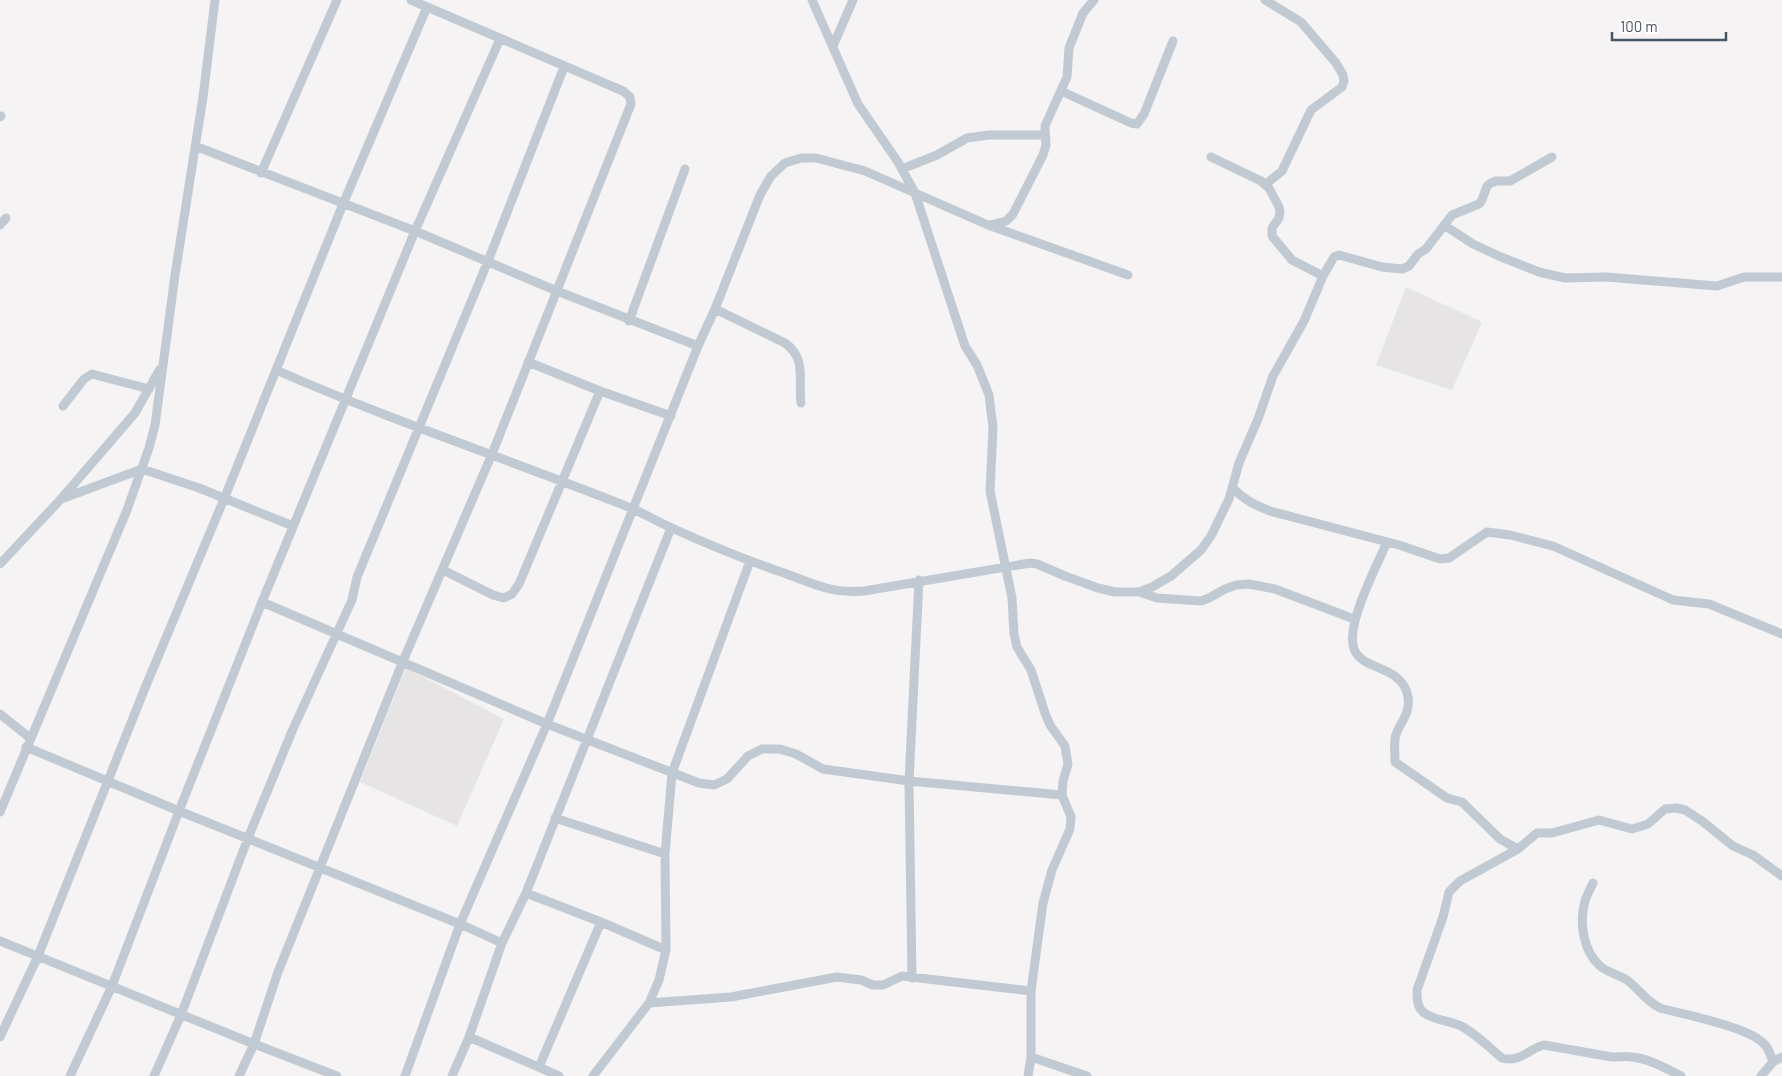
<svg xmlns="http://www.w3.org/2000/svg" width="1782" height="1076" viewBox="0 0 1782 1076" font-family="Barlow,sans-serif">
	<rect width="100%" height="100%" fill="#f5f3f3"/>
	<!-- education -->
	<path fill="#e6e4e5" d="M1406,287l76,35 -30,68 -76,-25z
		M406,668l98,51 -47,107 -97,-44z"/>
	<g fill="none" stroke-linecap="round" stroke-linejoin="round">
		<!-- minor -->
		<path stroke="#c1cad2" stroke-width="9" d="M812,0l46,104 40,58 17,31 50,153 12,19 12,30 4,33 -3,63 22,107 2,36 3,13 14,23 14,43 5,12 15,21 3,18 -5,17 -1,14 9,22 -1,12 -18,41 -9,33 -12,88v66l-3,19
			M1265,0l36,22 35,41 7,12 1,6 -2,6 -31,23 -29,61 -16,13
			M833,46l20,-46
			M1061,91l70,32 6,1 7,-10 29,-73
			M0,117l1,-1
			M195,146l220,85 142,60 141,55
			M902,169l35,-14 30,-17 22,-3h55
			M261,173l76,-173
			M0,225l6,-7
			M990,225l16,-4 7,-7 30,-59 3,-10 -1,-19 22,-49 2,-29 14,-35 11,-13
			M1444,225l29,19 28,13 38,15 26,6 41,-1 111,9 27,-9h38
			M1323,276l11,-19 5,-2 43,12 20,2 7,-3 9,-12 8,-5 26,-34 27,-11 3,-4 5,-14 4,-3 5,-2h14l42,-24
			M715,309l70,34c22,16 13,36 16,60
			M629,321l56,-152
			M528,362l72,29 71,25
			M276,370c116,51 237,91 355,138 14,6 27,14 41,20 37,17 74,32 112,45 30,11 48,21 80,18l166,-28 7,1 28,12 33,12 17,4h24l13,-5 19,-11 30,-26 10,-14 18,-37 10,-36 19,-44 15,-43 31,-55 19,-45 -31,-16 -20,-24v-8l7,-10 1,-6 -1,-5 -10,-19 -8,-7 -50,-24
			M63,406l21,-27 8,-5 57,15
			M1233,488c11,12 22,17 37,23l129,34 41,14 9,-1 38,-26 23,3 43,11 120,54 36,4 73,30
			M64,498l78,-29 57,19 94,38
			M1387,542c-10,24 -42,83 -33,107 8,22 49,16 54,48 3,21 -13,29 -13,43 -1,7 0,15 0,22l52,36 15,4 38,37 18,10
			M0,564l61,-65 74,-86 25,-44
			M443,570l50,25 11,3 8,-4 7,-10 81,-193
			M1139,592l18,6 44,3 8,-3 16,-9 11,-4 13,-1 26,5 79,30
			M262,602l285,122 152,59 15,2 13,-6 21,-23 14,-7h18l16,5 27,15 86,12 153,14
			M0,714l30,24
			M26,747l153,64 281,113 42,19
			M0,812l127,-302 22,-62 6,-23 20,-150 28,-178 12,-97
			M555,818l110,36
			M1593,883c-3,6 -6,12 -8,18 -6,21 -2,50 15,65 7,6 19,9 27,14 12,9 19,21 33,28 25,7 84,18 102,34 7,5 8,12 11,20
			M526,893l75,29 65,28
			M0,941l254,103 83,32
			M912,978l-3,-197 10,-201
			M649,1003l82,-6 106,-20 24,3 12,5h10l19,-9 129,15
			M0,1037l38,-81 107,-268 79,-189 119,-295 84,-197
			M469,1037l90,39
			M1031,1057l56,19
			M539,1067l62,-145
			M70,1076l42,-90 67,-175 83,-209 153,-371 85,-192
			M154,1076l27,-61 67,-177 45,-109 59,-129 5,-23 131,-316 76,-194
			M239,1076l15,-32 24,-72 125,-311 89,-207 139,-350 -1,-7 -7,-6 -212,-91
			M405,1076l55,-152 87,-200 151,-378 17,-37 45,-114 11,-19 14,-13 16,-5h15l49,13 123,54 140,50
			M452,1076l17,-39 33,-94 24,-50 145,-365
			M593,1076l56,-73 10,-23 7,-30 -1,-96 7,-81 78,-212
			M1681,1076c-16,-8 -31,-17 -49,-19 -6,-1 -13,0 -20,0l-68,-12c-16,4 -24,18 -42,13 -12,-10 -25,-23 -39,-31 -13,-7 -29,-6 -40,-15 -6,-5 -6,-14 -6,-22l26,-73 6,-25 11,-11 58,-32 19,-16h15l47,-13 33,9 16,-5 17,-15 11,-1 9,2 17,11 31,25 20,9 29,21
			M1761,1076l12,-14 9,-5"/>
	</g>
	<!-- scale -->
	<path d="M1612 32v8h114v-8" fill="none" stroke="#4a5661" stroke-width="2.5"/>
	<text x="1620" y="32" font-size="15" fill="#4a5661" stroke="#ffffff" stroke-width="4" paint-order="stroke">100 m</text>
</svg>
